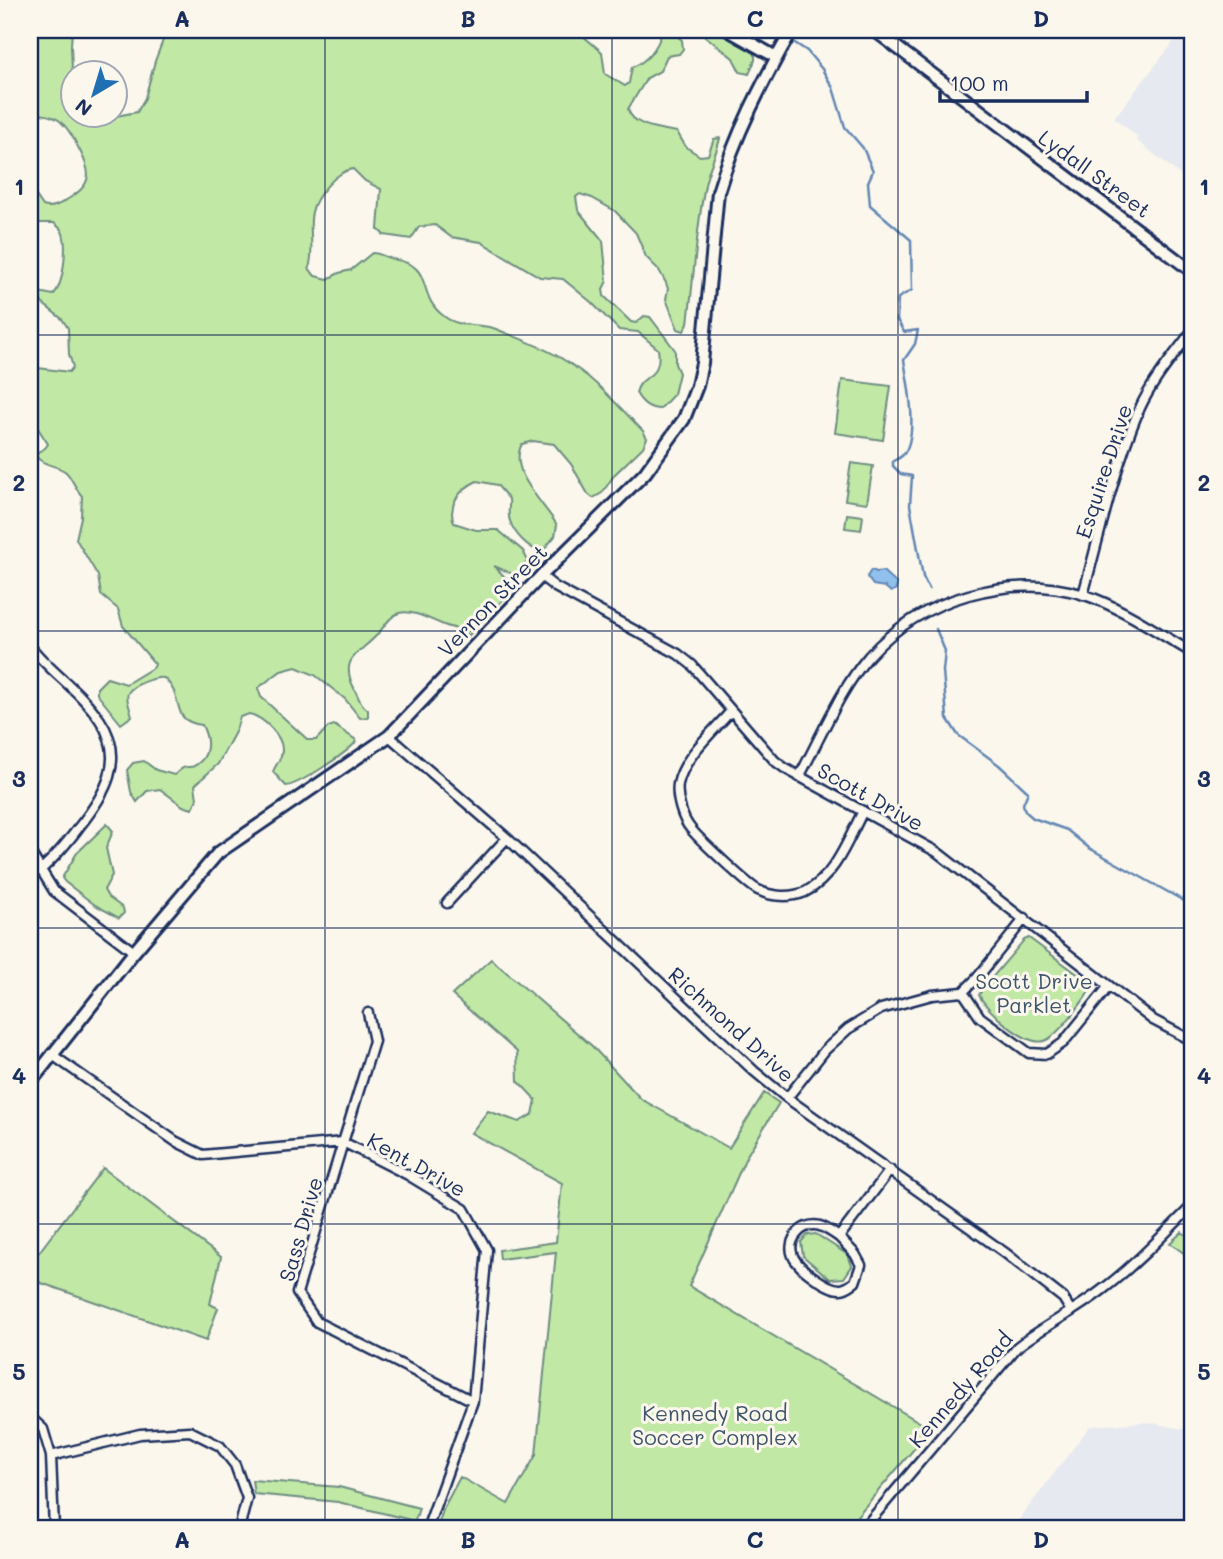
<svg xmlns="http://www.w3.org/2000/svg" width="1223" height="1559" viewBox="0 0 1223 1559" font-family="Mali,sans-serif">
	<rect width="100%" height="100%" fill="#fbf7ec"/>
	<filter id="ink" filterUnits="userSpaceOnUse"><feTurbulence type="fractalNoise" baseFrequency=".0143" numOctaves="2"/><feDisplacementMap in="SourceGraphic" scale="14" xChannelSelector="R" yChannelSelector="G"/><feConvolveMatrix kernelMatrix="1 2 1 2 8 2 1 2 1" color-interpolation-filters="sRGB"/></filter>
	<g filter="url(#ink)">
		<!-- built -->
		<path fill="#e7e9f0" d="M1183,30h10v155l-57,-45 2,-3 -24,-19z
			M1147,1422l46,9v98h-181l78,-103z"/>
		<!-- green -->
		<path fill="#c1e9a5" stroke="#6e8c82" stroke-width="2" d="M30,30h42l-1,16 3,70h42l21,-4 8,-14 10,-37 12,-31h409l26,22 3,22 20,12 4,-3 3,-16c17,-6 26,-21 31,-37h6l13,10 1,9 -4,5 -12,2 -7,15 -13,7 -19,31c4,18 34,20 49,23l9,15 14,9 8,-1 6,-16 6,-1c-3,15 -12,31 -15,47 -9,46 -11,92 -17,138l-4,8 -6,-2 -12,-30 2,-10 -2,-6 -7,-13 -13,-13 -10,-24 -21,-22 -23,-13 -12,-4 -4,3 2,13 25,31 4,40 -4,8 1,7 27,26 5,1 8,-7 6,1 25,33v14l4,9 -5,21 -14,15c-11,0 -19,-7 -24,-16 4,-20 27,-13 22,-44l-20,-17 -19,-2 -28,-28 -28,-23 -23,-2 -59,-35 -30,-5 -16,-12 -16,2 -8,12 -27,-4 -6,-6 3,-40 -16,-8 -12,-12c-17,2 -38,28 -41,43 -4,19 3,37 -3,56l6,8 13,3 11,-6 12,-3 21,-17c7,0 13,4 20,6 46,7 21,35 53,58 14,11 35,6 51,12 22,9 48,18 68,31 31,18 54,46 79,71l4,7 -4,9 -28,27 -13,19 -9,5 -5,-4 -17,-30 -17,-20 -21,-3 -11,3c-15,27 23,60 35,81l-2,11 -13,16c-13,-3 -28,-18 -32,-31 -3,-7 0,-14 -1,-22l-12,-14 -20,-4c-17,8 -30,24 -23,42l22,7h22l25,21 5,10 -13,14 -21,-9 21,21 -47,49 -6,-7c-19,1 -43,-21 -63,-16 -10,3 -16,16 -23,23 -17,18 -37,22 -22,52 5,10 5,15 14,22v7l-8,1 -15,-19 -30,-24 -19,-8 -15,4 -23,17 3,9 47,43h8l12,-13 6,-2 22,15 -1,3c-10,11 -56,42 -69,43l-13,-14c2,-7 9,-13 9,-21 1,-15 -19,-34 -33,-37l-9,3 -4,13 -18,34 -23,21 2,14 -5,10 -9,-3 -23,-17 -13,2 -10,11 -6,-10 -4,-22 6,-7 11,-2 12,9 18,5c3,-2 5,-5 9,-7 3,-2 8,0 11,-2 17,-9 15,-27 8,-41 -34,-4 -15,-26 -38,-47 -9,-1 -31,6 -36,15 -3,6 3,17 4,23l-11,8 -24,-30v-6l10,-10 19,6 28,-17 1,-3 -32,-38 -5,-17 -17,-14 -3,-19 -22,-37 5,-22 1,-21c-7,-8 -10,-18 -16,-24 -9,-7 -19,-5 -30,-15l2,-5 7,-4 3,-4 -16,-25 -2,-50 8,-1 31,4 4,-5 -4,-13 -1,-26 -6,-9 -20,-16 -5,-8 2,-3 14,3c11,-10 15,-51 9,-64 -2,-4 -5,-5 -8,-8h-15l-7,5 -2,12v-53l13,19c10,3 17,-2 25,-7 26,-15 23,-28 11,-50 -5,-10 -10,-20 -19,-28 -8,-7 -20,-6 -30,-10z
			M702,30h14l35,19 4,4v7l-6,14 -9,-2 -7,-14 -28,-22z
			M842,380l49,6 -8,54 -48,-7z
			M851,463l22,3 -6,37 -22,-3z
			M847,514l16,2 -2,14 -16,-2z
			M107,824l6,7 -7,17 6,27 -8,15 4,7 15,11 1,5 -5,5 -24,-13 -30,-23 -3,-4 15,-25z
			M1029,938l59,44 3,5c-5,12 -35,51 -47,54 -19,5 -57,-30 -65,-46 2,-6 37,-45 45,-55z
			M491,959l101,87 49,53 88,49 35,-55 15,10 -33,54 -57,129 242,143 -85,100h-409l7,-22 16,-30 48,27 28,-49 20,-203 -56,7 -1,-9 57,-8 6,-59 -91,-50 17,-22 31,11 14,-8 3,-14 -18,-19 -1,-29 -65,-57z
			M103,1168l118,89 -11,47 8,4 -12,33 -176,-62v-15z
			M1182,1232l11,8v20l-23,-17z
			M816,1234l32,21 4,11 -8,12 -14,1 -27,-23 -2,-14 6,-7z
			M252,1480l87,7 80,21 -4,13 -77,-19 -84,-8z"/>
		<!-- water -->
		<path fill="#91c0ec" stroke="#6286b3" stroke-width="2" d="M871,570l6,2 6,-1 14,13 -1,5 -5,3 -6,-5 -12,-2 -6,-8z"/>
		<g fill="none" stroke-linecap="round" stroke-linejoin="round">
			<!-- stream -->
			<path stroke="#6286b3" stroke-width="2.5" d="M774,30l9,5
				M789,39l18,12 15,18 11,19 12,39 18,21 10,23 -5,11 2,23 41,35 1,50 -14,8 -1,22 7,12 14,-2 -3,14 -11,16c4,23 15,76 -1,95 -3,3 -6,4 -10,6v5l8,8 11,2 -2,29 13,72 6,12
				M936,629l9,22 -2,20 4,47 11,17 41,30 29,27 -5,12 2,7 8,7 34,12 22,18 104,58"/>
			<!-- street casing -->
			<g stroke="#1b2f5e" stroke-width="13">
				<path id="street" d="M541,576l14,11 123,67 14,11 83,96 11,8 151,83 216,168 40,21
					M1083,595c17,-62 31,-126 56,-185 13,-29 35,-55 54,-80
					M30,646c21,27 51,45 70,74 27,40 4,76 -21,107 -12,16 -24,31 -40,44
					M731,711c-18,21 -47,45 -53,73 -2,13 4,35 13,45 8,10 58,57 67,61 13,7 33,8 47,2 30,-15 43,-52 58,-81
					M389,736l118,102 247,233 33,27 217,154 59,46 8,13
					M799,777c22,-40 40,-86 70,-121 52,-58 140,-84 216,-61 38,13 73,38 108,58
					M30,852l24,39 80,61
					M447,903l60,-65
					M963,992l17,25 49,36 18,1 16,-11 46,-57
					M368,1013l6,28 -77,252 20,29 156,79
					M51,1054l124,87 28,14 140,-13 65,33 56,34 23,41 -14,151 -46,128
					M787,1098l38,-48 23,-21 33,-20 51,-14 31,-3 15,-15 47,-59
					M839,1237l16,17 6,11 -6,17c-4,3 -9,7 -14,7 -13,1 -44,-22 -48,-33 -7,-16 10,-35 27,-30 6,2 13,7 19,11l51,-67
					M30,1417l13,12 8,27 3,73
					M51,1456l89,-22 50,-3 30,15 15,19 12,33 -8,31
					M863,1529l154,-182c27,-21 58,-36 85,-57 33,-25 62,-56 91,-85"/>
			</g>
			<!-- secondary casing -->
			<g stroke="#1b2f5e" stroke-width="16">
				<path id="secondary" d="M728,30l48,27
					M874,30l319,242
					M30,1083l104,-131 84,-99 171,-117 152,-160 104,-103 39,-54 13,-33 5,-23 16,-171c17,-57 45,-111 74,-162"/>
			</g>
			<!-- street -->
			<use href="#street" stroke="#fbf7ec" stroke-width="8"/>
			<!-- secondary -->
			<use href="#secondary" stroke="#fbf7ec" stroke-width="10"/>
		</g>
	</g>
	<!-- grid -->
	<path fill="none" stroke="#1b2f5e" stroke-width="2" stroke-opacity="0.55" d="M325,30v1499M612,30v1499M898,30v1499M30,335h1163M30,631h1163M30,928h1163M30,1224h1163"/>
	<g text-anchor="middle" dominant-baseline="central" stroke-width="6" stroke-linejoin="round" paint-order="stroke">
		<!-- street labels -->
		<g font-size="21" fill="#1b2f5e" stroke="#fbf7ec">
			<text transform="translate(1095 173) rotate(36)">Lydall Street</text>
			<text transform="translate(1103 471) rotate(-72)">Esquire Drive</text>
			<text transform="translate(492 600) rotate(-46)">Vernon Street</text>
			<text transform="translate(871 796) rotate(29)">Scott Drive</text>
			<text transform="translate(732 1024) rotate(42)">Richmond Drive</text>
			<text transform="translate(417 1164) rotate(29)">Kent Drive</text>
			<text transform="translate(300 1229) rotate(-74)">Sass Drive</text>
			<text transform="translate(960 1389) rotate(-49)">Kennedy Road</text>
		</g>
		<!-- park labels -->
		<g font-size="21" fill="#3c546c" stroke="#fbf7ec">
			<text x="1034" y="980">Scott Drive<tspan x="1034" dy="24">Parklet</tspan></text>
			<text x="715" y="1412">Kennedy Road<tspan x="715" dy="24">Soccer Complex</tspan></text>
		</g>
	</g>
	<!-- margin -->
	<rect width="1223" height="1559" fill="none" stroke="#fbf7ec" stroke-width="77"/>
	<!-- north arrow -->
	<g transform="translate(94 94) rotate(218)"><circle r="33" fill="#fbf7ec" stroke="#a1a7b3" stroke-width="2"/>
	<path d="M0-5L12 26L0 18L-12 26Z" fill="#1f6fb2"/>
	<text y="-10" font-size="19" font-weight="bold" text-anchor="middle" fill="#1b2f5e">N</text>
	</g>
	<!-- scale -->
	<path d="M940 91v10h147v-10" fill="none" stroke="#1b2f5e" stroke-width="3.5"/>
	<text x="950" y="91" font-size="21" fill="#1b2f5e" stroke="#fbf7ec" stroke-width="5" paint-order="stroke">100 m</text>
	<rect x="38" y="38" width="1146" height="1482" fill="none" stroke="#1b2f5e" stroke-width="2.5"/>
	<g font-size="23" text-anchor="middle" font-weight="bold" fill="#1b2f5e">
		<text x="182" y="27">A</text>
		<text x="468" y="27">B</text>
		<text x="755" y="27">C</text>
		<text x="1041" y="27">D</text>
		<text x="19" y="195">1</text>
		<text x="1204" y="195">1</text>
		<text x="19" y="491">2</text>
		<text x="1204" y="491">2</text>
		<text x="19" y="787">3</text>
		<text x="1204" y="787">3</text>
		<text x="19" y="1084">4</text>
		<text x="1204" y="1084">4</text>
		<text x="19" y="1380">5</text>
		<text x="1204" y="1380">5</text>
		<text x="182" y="1548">A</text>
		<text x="468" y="1548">B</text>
		<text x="755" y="1548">C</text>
		<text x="1041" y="1548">D</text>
	</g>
</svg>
